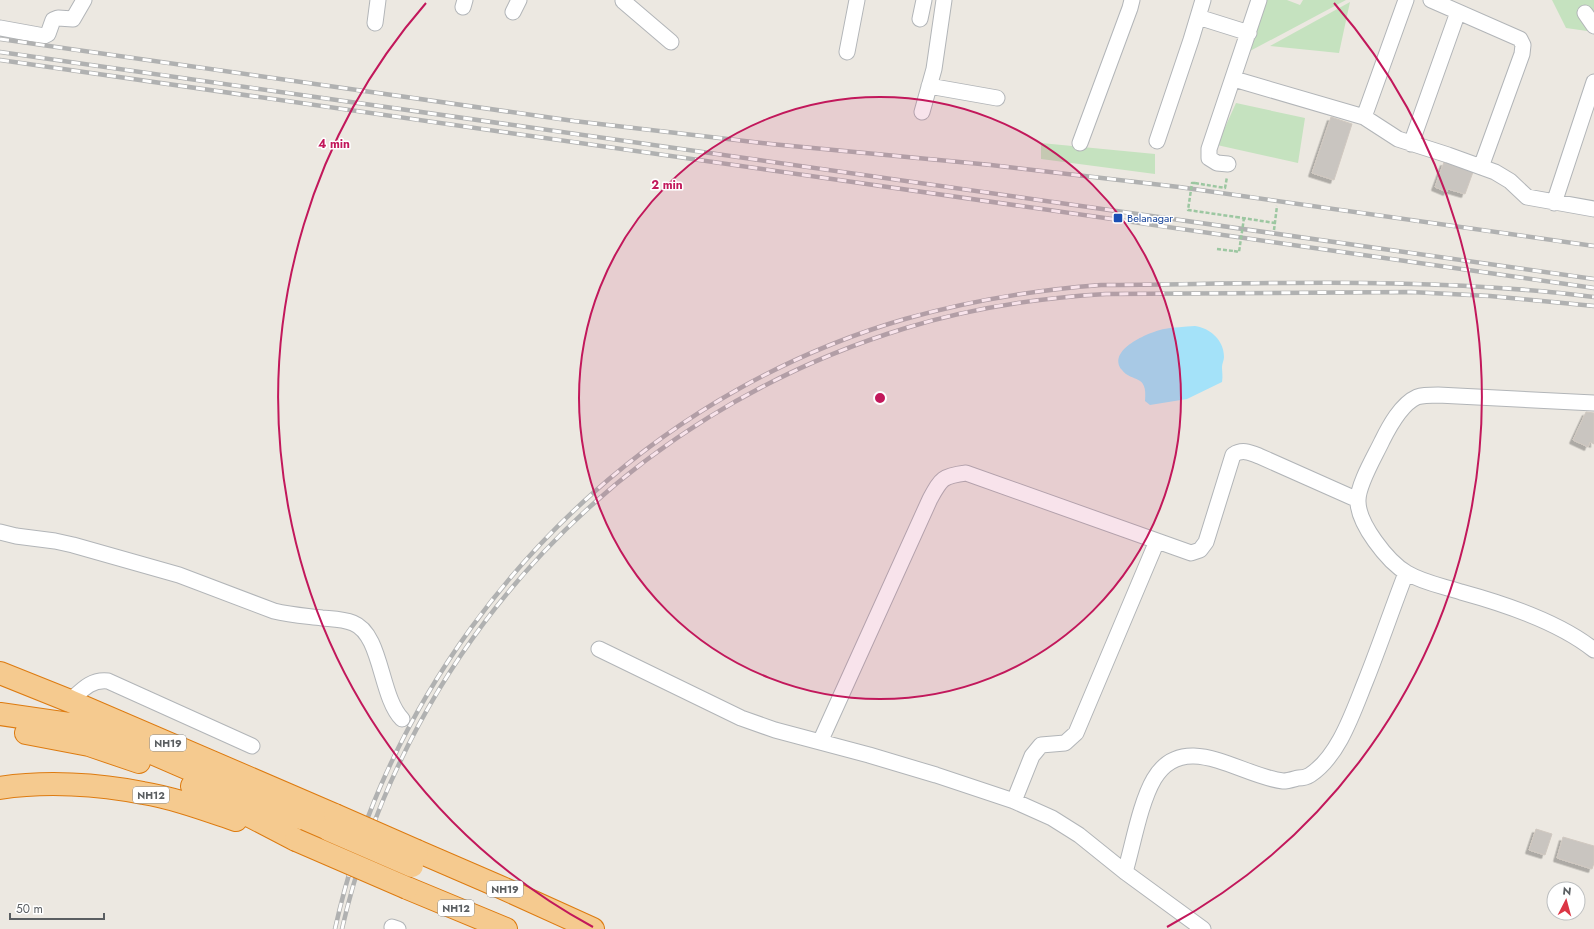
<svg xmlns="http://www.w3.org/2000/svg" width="1594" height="929" viewBox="0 0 1594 929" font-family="Jost,sans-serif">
	<defs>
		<filter id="shadow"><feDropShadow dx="-3.5" dy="3.5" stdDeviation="0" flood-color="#0004"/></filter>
	</defs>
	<rect width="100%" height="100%" fill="#ece8e1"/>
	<!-- green -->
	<path fill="#c5e2bf" d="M1266,0h21l13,5 3,-5h43l-96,51z
		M1552,0h42v32l-28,-4z
		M1350,2l-11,51 -69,-7z
		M1236,103l69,15 -7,45 -81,-18z
		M1041,143l114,11v20l-114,-15z"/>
	<!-- water -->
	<path fill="#a4e2f9" d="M1195,326c15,2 29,14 29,31 0,3 -2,7 -2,10 0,5 1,9 0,15l-35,17 -37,6 -5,-4c3,-28 -13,-18 -23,-31 -16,-20 27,-38 42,-41 10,-2 20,-2 31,-3z"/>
	<!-- building -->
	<path fill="#c9c5c0" stroke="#d0c8c0" filter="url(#shadow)" d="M1331,117l21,7 -18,56 -22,-7z
		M1444,162l29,10 -8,22 -17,-5 -1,3 -12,-5z
		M1586,412l8,1v31l-4,-2 -2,5 -15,-7z
		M1536,829l16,5 -7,21 -16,-5z
		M1563,837l31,9v17l-2,6 -35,-11z"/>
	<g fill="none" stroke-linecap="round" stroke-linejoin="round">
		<!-- minor casing -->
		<g stroke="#b2b5b8" stroke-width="17">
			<path id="minor" d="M1431,0l89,39 3,6 -1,9 -41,113
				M623,1l48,41
				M463,7l2,-7
				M513,12l6,-12
				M1585,13l9,13
				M1198,17l51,16
				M920,19l4,-19
				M375,23l3,-23
				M0,28l44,8 4,-2 5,-14 5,-2 15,1 11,-19
				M847,52l10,-52
				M1234,79l130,38 34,22 50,16 47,17 15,9 17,16 67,12
				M929,86l68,12
				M922,112l12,-43 10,-69
				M1364,117l42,-117
				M1157,141l34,-101 12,-40
				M1080,143l50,-135 2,-8
				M1411,144l47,-132
				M1228,164l-11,-1 -8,-5v-9l50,-149
				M1554,203l40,-121
				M1594,403l-156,-8c-6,0 -15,0 -21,2 -16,7 -28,30 -35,44 -7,15 -24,43 -24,59 -1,23 30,62 49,73 17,10 36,13 54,19 44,12 98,30 133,58
				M0,532l16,4 39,5 18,4 106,30 95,36c16,4 32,5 48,7 10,1 21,1 31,5 29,11 27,74 49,96
				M599,649l142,69 34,12 94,25 67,20 78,26 38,17 27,17 46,37 78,57
				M70,701c12,-11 21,-22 38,-20l144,65
				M820,742l110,-243c11,-20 12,-23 36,-26l225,80 9,-3 6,-8 27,-87c9,-6 16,-3 26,1l99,44
				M1014,801l18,-45 9,-11 24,-2 11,-10 81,-192
				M1125,872c8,-27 15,-69 29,-93 30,-51 88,-2 129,2 5,0 11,-2 15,-3 4,0 9,-1 12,-3 29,-19 43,-63 56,-95 14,-35 26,-71 40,-107
				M392,927l6,2"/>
		</g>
		<!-- highway casing -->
		<g stroke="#dd7b10" stroke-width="24">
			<path id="highway" d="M0,673l70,28 265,114
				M0,714l69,10 46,13 214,93
				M26,733l63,12 50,17
				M192,786l104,54
				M0,788c45,-7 98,-4 143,5 31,5 63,17 93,27
				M417,851l81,35 95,43
				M407,888l99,41"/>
		</g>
		<!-- path -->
		<path stroke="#9cc7a1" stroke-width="2.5" stroke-dasharray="4 2" stroke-linecap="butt" d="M1195,183l30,5 2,-11
			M1236,217l39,6
			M1274,230l3,-24
			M1217,249l17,2"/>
		<!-- minor -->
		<use href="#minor" stroke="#fff" stroke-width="15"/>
		<!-- highway -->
		<use href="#highway" stroke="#f5ca8f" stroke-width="22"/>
		<!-- rail casing -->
		<g stroke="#b0b1b1" stroke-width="4.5">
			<path id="rail" d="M0,39l574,82 197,23 220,21 188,22 415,59
				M0,52l1594,227
				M0,60l1594,228
				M335,929c11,-49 26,-98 46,-144 97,-222 290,-398 524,-466 64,-18 129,-29 196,-34 164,-1 330,-9 493,12
				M342,929c66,-288 282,-515 564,-601 65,-20 132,-30 200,-34l305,-2 79,4 104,10"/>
		</g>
		<!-- rail -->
		<use href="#rail" stroke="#fff" stroke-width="3" stroke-dasharray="9" stroke-linecap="butt"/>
		<!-- highway-bridge casing -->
		<g stroke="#dd7b10" stroke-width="24" stroke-linecap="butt">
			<path id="highway-bridge" d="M335,815l82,36
				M329,830l83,36
				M296,840l111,48"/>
		</g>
		<!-- path-bridge -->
		<path stroke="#9cc7a1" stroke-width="2.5" stroke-dasharray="4 2" stroke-linecap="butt" d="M1195,183h-3l-4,27 48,7
			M1234,251l5,1 5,-34"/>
		<!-- highway-bridge -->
		<use href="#highway-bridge" stroke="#f5ca8f" stroke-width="22"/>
	</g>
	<!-- distance rings -->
	<circle cx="880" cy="398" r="301" fill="#c2185b" fill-opacity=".12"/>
	<g fill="none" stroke="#c2185b" stroke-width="2">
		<circle cx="880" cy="398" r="301"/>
		<path d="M593 927A602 602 0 0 1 426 3M1334 3A602 602 0 0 1 1167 927"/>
	</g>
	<!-- markers -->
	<rect fill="#1a4fb4" stroke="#fff" stroke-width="1.5" x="1113" y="213" width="10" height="10" rx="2"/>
	<g text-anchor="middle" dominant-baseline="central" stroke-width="3" stroke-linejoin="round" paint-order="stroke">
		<!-- shield labels -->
		<g fill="#fff" stroke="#8c8e90" stroke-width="1">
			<rect x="150" y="735" width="36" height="16" rx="3"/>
			<rect x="133" y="787" width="36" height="16" rx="3"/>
			<rect x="487" y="881" width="36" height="16" rx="3"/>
			<rect x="438" y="900" width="36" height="16" rx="3"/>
		</g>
		<g font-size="10" font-weight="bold" fill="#5a5e61">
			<text x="168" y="743">NH19</text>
			<text x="151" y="795">NH12</text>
			<text x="505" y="889">NH19</text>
			<text x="456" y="908">NH12</text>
		</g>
		<!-- transit labels -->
		<g font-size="11" fill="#164399" stroke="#fff" text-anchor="start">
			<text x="1127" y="218">Belanagar</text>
		</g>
	</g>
	<circle cx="880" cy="398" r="6" fill="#c2185b" stroke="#fff" stroke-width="2"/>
	<g font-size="12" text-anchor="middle" font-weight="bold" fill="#c2185b" stroke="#fff" stroke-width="3" stroke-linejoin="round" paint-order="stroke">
		<text x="334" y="148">4 min</text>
		<text x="667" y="189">2 min</text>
	</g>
	<!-- north arrow -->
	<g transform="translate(1566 901) rotate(6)"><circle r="19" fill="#ffffff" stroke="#bdbfc0"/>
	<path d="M0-3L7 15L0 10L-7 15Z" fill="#dc3645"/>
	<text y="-6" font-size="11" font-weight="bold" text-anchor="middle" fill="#5a5e61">N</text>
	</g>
	<!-- scale -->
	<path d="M10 913v6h94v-6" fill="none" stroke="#5a5e61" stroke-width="2"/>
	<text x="16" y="913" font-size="12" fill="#5a5e61" stroke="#ffffff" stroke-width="3" paint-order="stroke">50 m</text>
</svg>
